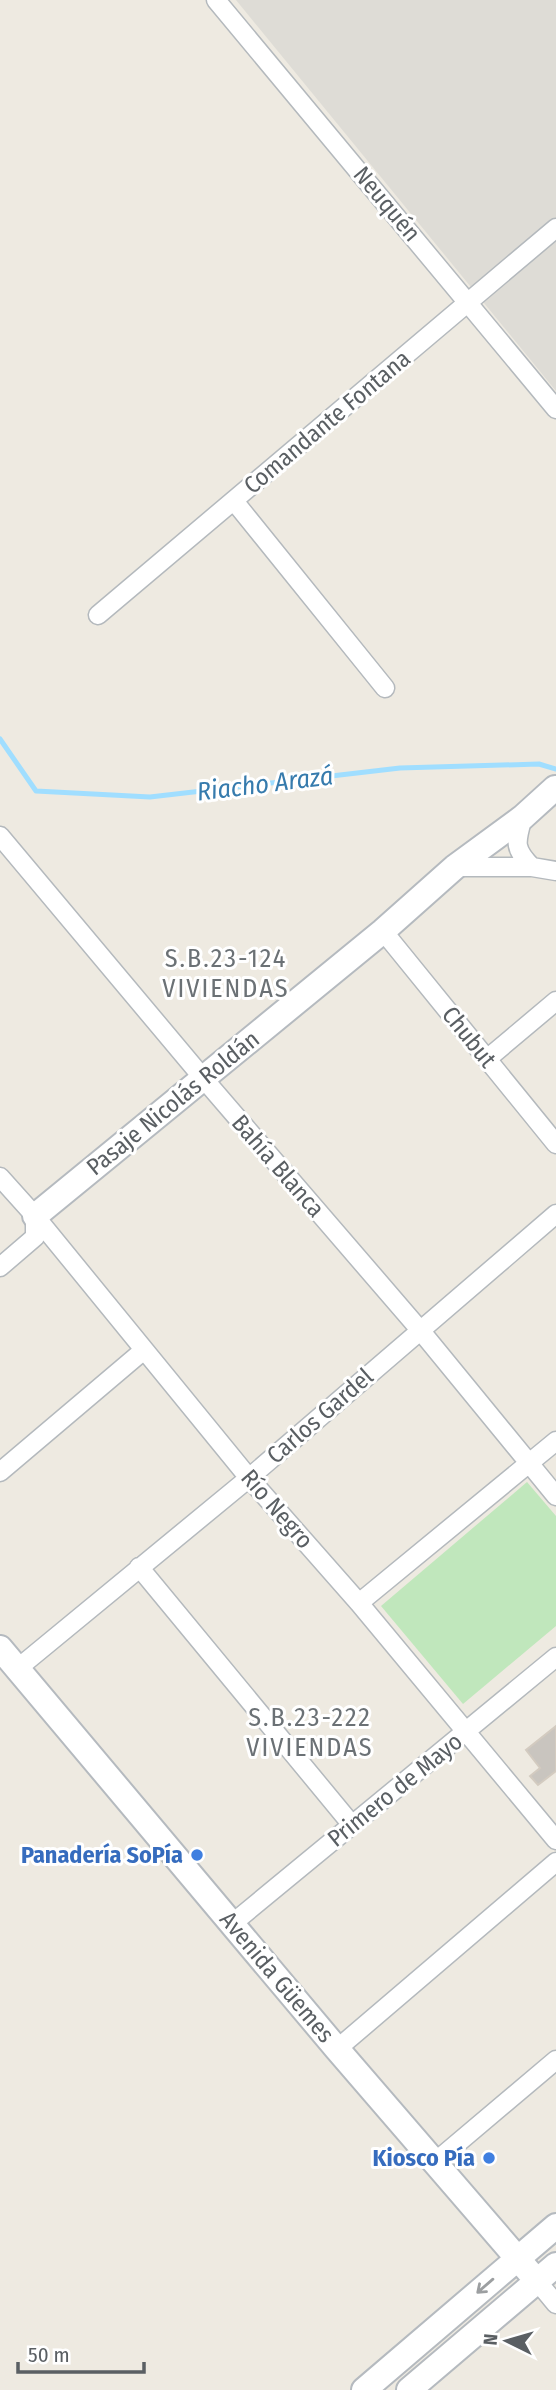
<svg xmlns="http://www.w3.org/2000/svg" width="556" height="2390" viewBox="0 0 556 2390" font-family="'Fira Sans Condensed',sans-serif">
	<rect width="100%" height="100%" fill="#eeeae1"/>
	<!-- industrial -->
	<path fill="#dedcd6" d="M236,0h320v391z"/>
	<!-- green -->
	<path fill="#c0e7bc" d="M527,1482l29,34v110l-93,78 -82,-98z"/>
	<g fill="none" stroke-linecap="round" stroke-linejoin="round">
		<!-- stream -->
		<path stroke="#a0deff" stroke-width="5" d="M0,739l36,52 114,6 250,-29 139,-4 17,5"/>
	</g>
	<!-- building -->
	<path fill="#c9c5bf" stroke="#d3cbc0" stroke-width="2" d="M556,1726v45l-18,14 -8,-9 10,-8 -14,-18z"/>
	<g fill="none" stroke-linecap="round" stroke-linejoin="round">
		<!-- street casing -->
		<g stroke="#b4b9bd" stroke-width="21">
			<path id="street" d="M216,0l340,409
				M234,501l151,187
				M98,615l458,-387
				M523,817c-7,25 -10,31 9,50
				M0,836l203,242 217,252 136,166
				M455,867h77l24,4
				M383,931l173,213
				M487,1059l69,-58
				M0,1177l35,39 214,262 110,125 197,237
				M0,1267l35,-30v-21
				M0,1472l144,-122
				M139,1567l213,258
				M359,1603l197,-162
				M17,1669l232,-191 307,-264
				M233,1923l323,-266
				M337,2049l219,-187
				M434,2163l122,-103
				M537,2281l19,23"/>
		</g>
		<!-- secondary casing -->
		<g stroke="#b5babf" stroke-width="28">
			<path id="secondary" d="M35,1216l348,-285 72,-64 68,-50 32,-29
				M0,1648l337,401 200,232
				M364,2390l192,-164
				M409,2390l147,-125"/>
		</g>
		<!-- street -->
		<use href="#street" stroke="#fff" stroke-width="18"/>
		<!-- secondary -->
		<use href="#secondary" stroke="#fff" stroke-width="24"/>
	</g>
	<!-- one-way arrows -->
	<defs><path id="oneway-shaft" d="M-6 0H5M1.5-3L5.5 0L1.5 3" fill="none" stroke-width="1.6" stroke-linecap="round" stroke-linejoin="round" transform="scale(1.75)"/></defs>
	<use stroke="#9c9fa1" href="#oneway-shaft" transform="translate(485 2286) rotate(139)"/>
	<!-- markers -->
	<g fill="#3f7fe0" stroke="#fff" stroke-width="2.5">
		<circle cx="197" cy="1855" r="7"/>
		<circle cx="489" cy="2158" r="7"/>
	</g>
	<g text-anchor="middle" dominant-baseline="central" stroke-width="6" stroke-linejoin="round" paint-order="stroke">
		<!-- street labels -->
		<g font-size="24" fill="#5a5f63" stroke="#fff">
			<text transform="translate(387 204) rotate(50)">Neuquén</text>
			<text transform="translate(327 422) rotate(-40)">Comandante Fontana</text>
			<text transform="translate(469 1037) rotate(51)">Chubut</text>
			<text transform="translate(173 1103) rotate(-39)">Pasaje Nicolás Roldán</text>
			<text transform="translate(278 1166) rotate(49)">Bahía Blanca</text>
			<text transform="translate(320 1416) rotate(-41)">Carlos Gardel</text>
			<text transform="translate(277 1509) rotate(49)">Río Negro</text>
			<text transform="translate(395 1790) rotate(-39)">Primero de Mayo</text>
			<text transform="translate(277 1977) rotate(50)">Avenida Güemes</text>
		</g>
		<!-- shop labels -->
		<g font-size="24" font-weight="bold" fill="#366cbe" stroke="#fff" text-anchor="end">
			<text x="183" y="1855">Panadería SoPía</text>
			<text x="475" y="2158">Kiosco Pía</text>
		</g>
		<!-- water labels -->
		<g font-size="26" font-style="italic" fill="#367bad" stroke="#fff">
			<text transform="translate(265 784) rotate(-7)">Riacho Arazá</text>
		</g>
		<!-- neighbourhood labels -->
		<g font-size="26" letter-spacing="2" fill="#6b7175" stroke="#fff">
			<text x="226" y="958">S.B.23-124<tspan x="226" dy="30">VIVIENDAS</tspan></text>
			<text x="310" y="1717">S.B.23-222<tspan x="310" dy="30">VIVIENDAS</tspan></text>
		</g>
	</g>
	<!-- north arrow -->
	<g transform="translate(507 2341) rotate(275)" stroke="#ffffff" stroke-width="5" paint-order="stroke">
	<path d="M0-5L12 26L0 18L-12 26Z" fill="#5a5f63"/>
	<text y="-10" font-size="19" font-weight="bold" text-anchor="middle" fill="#5a5f63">N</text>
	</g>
	<!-- scale -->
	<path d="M18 2362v10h126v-10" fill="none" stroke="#5a5f63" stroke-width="3.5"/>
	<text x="28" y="2362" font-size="21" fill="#5a5f63" stroke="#ffffff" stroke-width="5" paint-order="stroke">50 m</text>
</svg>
